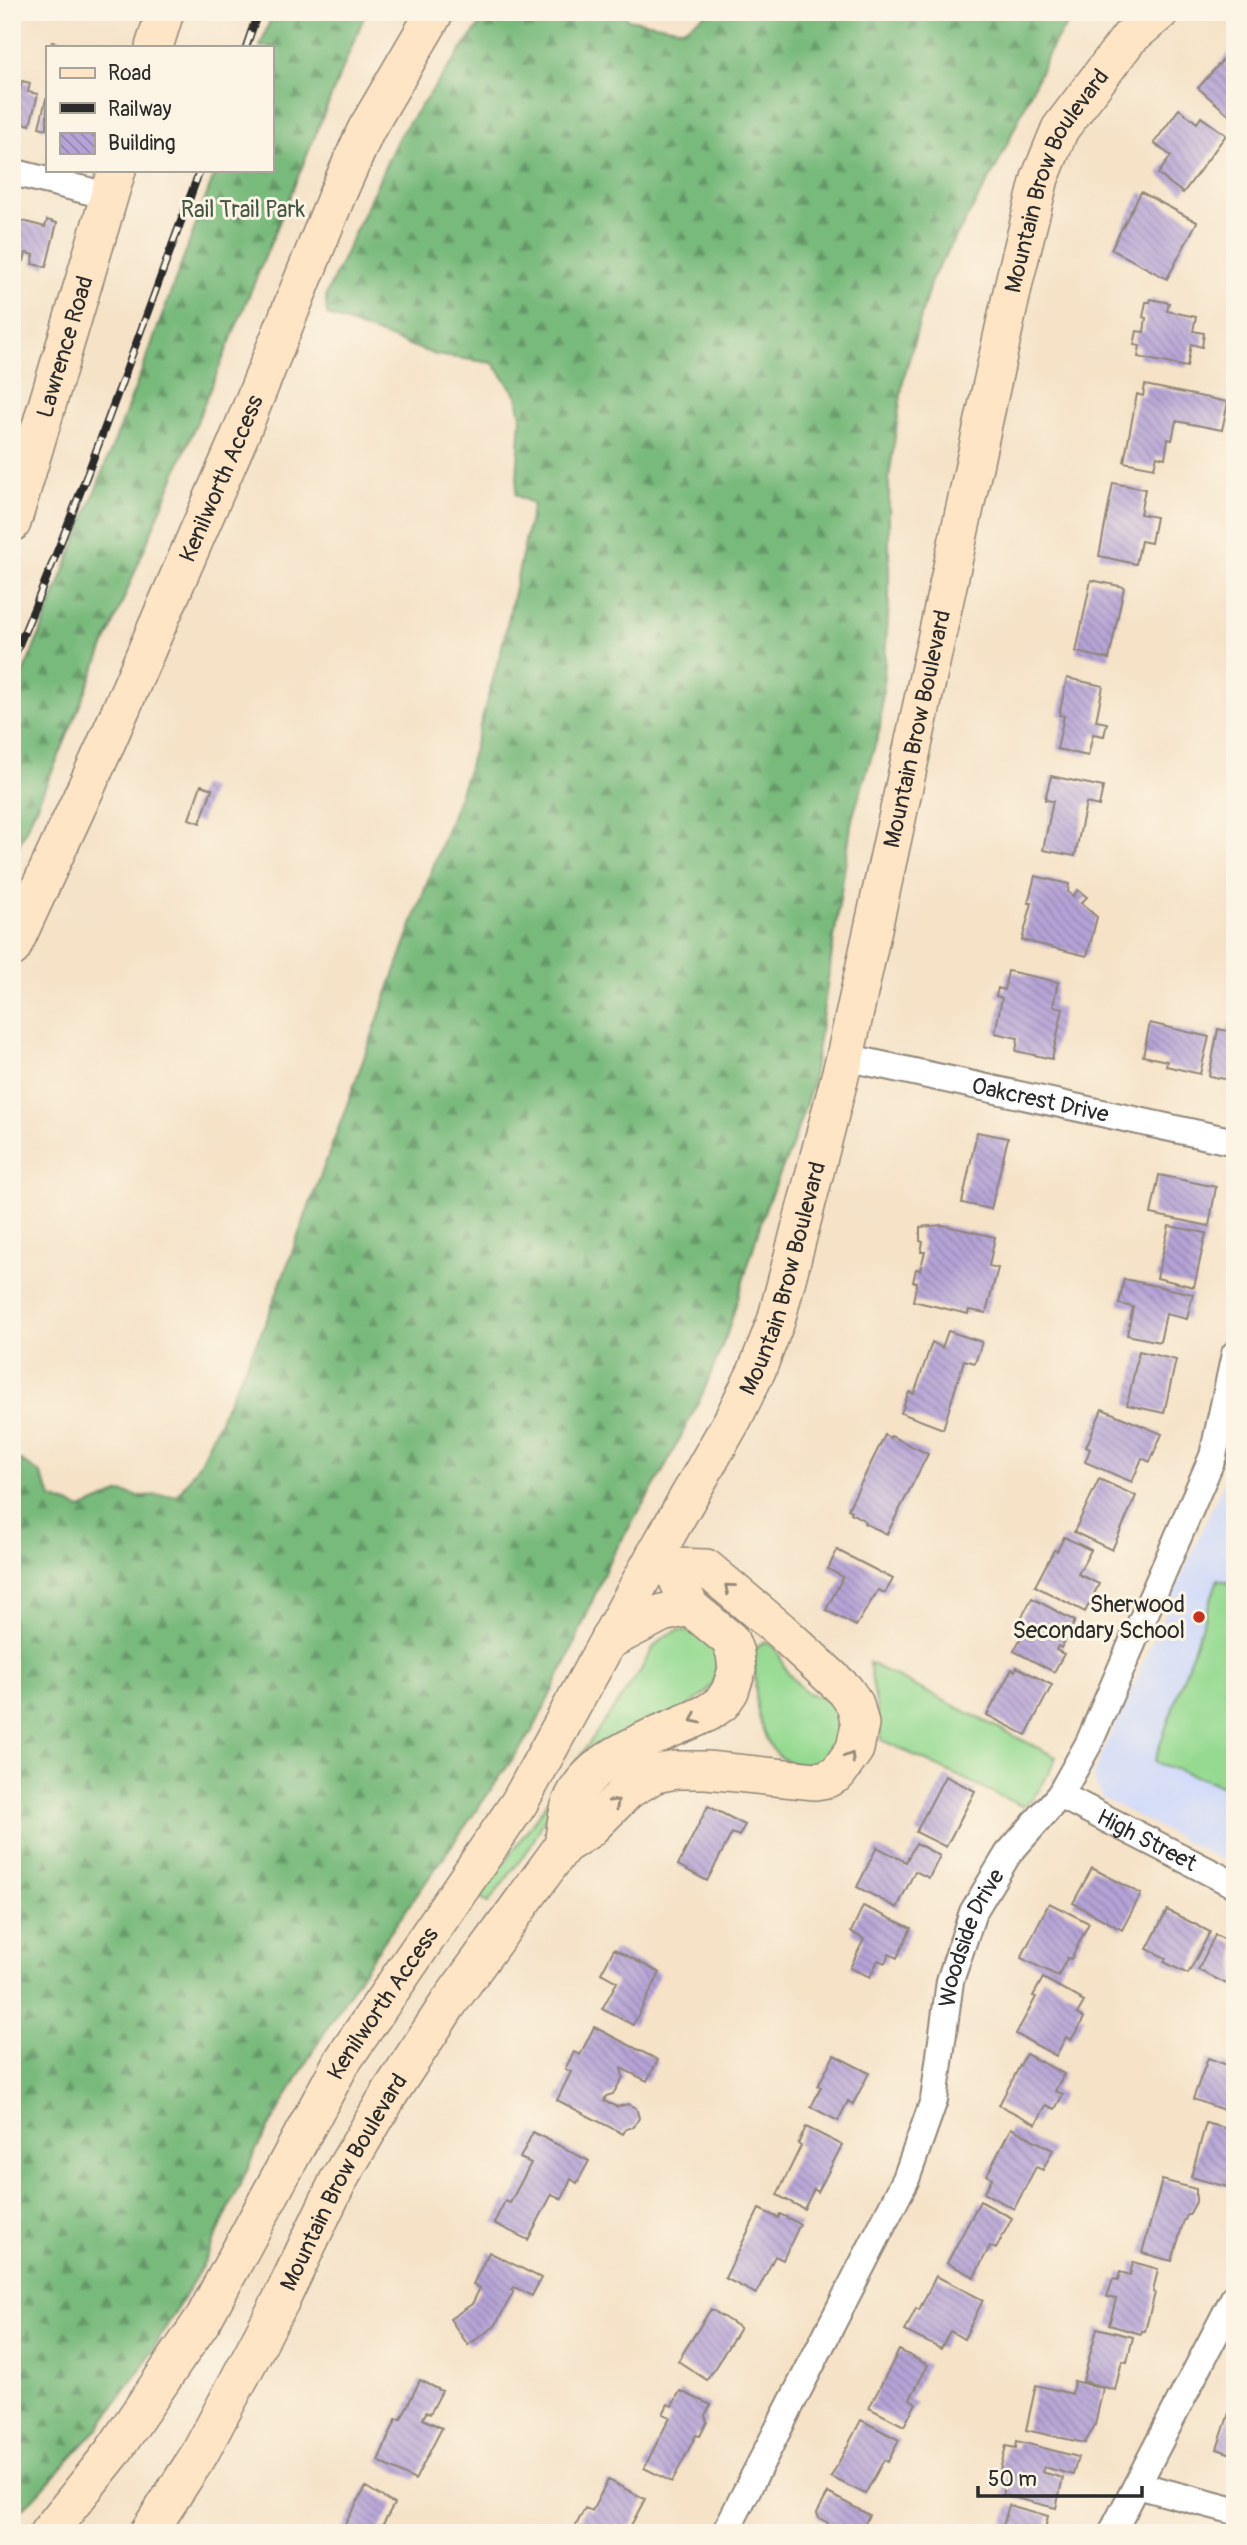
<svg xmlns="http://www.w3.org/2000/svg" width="1247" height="2545" viewBox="0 0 1247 2545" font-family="Pangolin,sans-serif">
	<defs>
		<pattern id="forest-firs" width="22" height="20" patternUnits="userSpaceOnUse" patternTransform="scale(1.75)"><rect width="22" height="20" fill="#78ba7c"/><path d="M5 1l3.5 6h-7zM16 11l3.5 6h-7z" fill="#639766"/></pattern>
		<pattern id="building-back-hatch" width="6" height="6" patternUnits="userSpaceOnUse" patternTransform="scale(1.75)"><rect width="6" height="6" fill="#b5a3d6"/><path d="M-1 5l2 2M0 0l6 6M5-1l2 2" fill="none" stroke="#9385ae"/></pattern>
	</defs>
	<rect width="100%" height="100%" fill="#fcf5e5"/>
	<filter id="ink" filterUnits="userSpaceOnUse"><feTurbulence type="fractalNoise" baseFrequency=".0143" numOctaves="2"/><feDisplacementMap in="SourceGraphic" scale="14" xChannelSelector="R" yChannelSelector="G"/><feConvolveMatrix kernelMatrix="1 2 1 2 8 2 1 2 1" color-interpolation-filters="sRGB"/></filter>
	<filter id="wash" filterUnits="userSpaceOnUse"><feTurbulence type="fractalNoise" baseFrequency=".00686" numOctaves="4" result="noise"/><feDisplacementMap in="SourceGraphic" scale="28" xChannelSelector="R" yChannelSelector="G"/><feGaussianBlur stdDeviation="1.57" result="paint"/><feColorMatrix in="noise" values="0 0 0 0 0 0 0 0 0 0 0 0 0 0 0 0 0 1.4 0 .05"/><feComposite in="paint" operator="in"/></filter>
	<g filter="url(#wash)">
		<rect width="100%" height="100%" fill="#f5e2c7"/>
		<!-- built -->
		<path fill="#d0daf9" d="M1235,1456v411l-133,-69 -8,-17v-9z"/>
		<!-- grass -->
		<path fill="#96da92" stroke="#60825e" stroke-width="2" d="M1218,1579l17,6v205l-81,-28z
			M680,1630c36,3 49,36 26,63l-156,116 -20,38 -42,56 -8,-6 161,-227c10,-19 16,-34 39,-40z
			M765,1641c4,3 9,6 12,10 4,5 5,14 9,19 4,7 12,14 18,20 12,10 25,3 34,22 21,47 -50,75 -71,28 -6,-13 -11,-32 -11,-46 -1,-15 0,-29 -4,-43z
			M869,1663l187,94c-8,17 -17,41 -35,49l-139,-66z"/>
		<!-- forest -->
		<path fill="url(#forest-firs)" stroke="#527254" stroke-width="2" d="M273,12h93l-308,746 -46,102v-161l27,-63 105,-271 72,-195h55v-123h-11z
			M489,12h135l3,7 56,10 27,-17h366l-24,34 -55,120 -66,114 -28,101 -14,97v123l-9,128 -28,90 -40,266 -21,64 -25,57 -39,128 -24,59 -41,80 -53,88 -39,93 -37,76 -172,244 -51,82 -54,94 -51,111 -59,100 -46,65 -66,72 -22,21v-1064l28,18 12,25 29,11 40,-17 17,4 40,-1 22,-33 66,-140 82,-220 120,-332 36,-131 29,-135 -17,-9 5,-78 -4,-21 -24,-33 -57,-8 -109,-40 -1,-20 73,-159z"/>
		<g id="blocks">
			<!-- building -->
			<path fill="url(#building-back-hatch)" d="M52,42l17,4v1h-18z
				M1235,46v74l-37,-32z
				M22,81l8,2 -2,9 10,2 -8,31 -18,-5v-15l5,-16 3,1z
				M46,99h1v30l-8,-2z
				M1179,109l18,14 4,-6 25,18 -43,58 -25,-19 13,-18 -17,-13z
				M1141,192l56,30 -30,57 -56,-30z
				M12,218l33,9 2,-7 10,3 -11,44 -14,-3 2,-9 -8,-2 -2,8 -12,-3z
				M1151,299l18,4 -2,8 29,6 -3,14 11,2 -2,14 -11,-3 -4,23 -49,-10 2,-11 -6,-1 3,-14 7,1 2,-14 -3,-1 3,-15h4z
				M1145,385l83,17 -6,28 -46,-9 -4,19 -4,-1 -3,19 -8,-2 -3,12 -30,-6 13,-68 6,2z
				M1113,483l32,6 -5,25 16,3 -5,26 -10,-2 -5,23 -37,-8z
				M1091,580l33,7 -15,72 -33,-7z
				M1067,678l36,8 -7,35 11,2 -3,13 -11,-2 -5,22 -31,-7 7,-33 -5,-1z
				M1051,776l52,11 -4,19 -13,-3 -11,53 -32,-6 10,-49 -8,-1z
				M201,785l11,4 -12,34 -11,-4z
				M1035,876l34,8 -1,8 5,4 5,-6 9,7 -6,6 16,14 -10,39 -65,-16 10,-37h-4z
				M1008,971l50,11 -5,24 10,2 -11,51 -36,-8 2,-13 -23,-5 7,-35 -6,-2 2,-8 6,2z
				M1150,1023l59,14 -9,37 -34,-8 1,-5 -24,-5z
				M1229,1025l6,1v55l-26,-5 9,-47 10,2z
				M977,1132l31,6 -17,71 -29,-6z
				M1159,1175l57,12 -7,39 -58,-12z
				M942,1225l53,12 -6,29 9,2 -12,45 -17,-3 -1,4 -55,-13 4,-19h-4l3,-13 4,1 5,-18h-4l2,-10 -3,-1v-14z
				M1169,1226l37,7 -12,54 -37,-9z
				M1124,1279l69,15 -6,25 -21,-5 -6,28 -33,-7 6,-28 -14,-3z
				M948,1331l34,11 -7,21 -11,-3 -21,69 -42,-16 8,-21 5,2 18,-52 10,6z
				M1139,1351l37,9 -12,53 -37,-8z
				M1102,1409l60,25 -12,28 -8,-4 -10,24 -47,-20 5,-13 -4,-2z
				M885,1435l5,3 1,-2 37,18 -41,80 -23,-11 1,-2 -14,-8 1,-2 -4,-2z
				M1099,1479l37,17 -24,54 -38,-18z
				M1064,1537l27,13 -13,24 21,10 -14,28 -50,-26 19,-36 3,1z
				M837,1550l56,29 -8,14 -7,-3 -22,36 -30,-16 17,-33 -15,-8z
				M1032,1598l43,23 -14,27 -3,-2 -2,4 8,4 -10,18 -40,-21 13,-25 -8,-4z
				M1017,1667l35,18 -26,50 -39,-20 25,-46 3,2z
				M945,1776l30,15 -29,56 -30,-15z
				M708,1806l37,19 -6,11 -7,-3 -25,48 -29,-16z
				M916,1843l24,13 -11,22 -14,-7 -18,37 -40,-21 20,-40 29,15z
				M1092,1868l49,26 -19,36 -49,-27z
				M1049,1903l40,20 -18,36 -4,-1 -9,18 -37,-18z
				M863,1906l48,22 -14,30 -8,-4 -4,9 -7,-3 -8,17 -20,-9 14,-29 -13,-7z
				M1167,1910l43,22 -22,42 -24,-12 2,-4 -19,-9z
				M1215,1935l20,9v44l-37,-18z
				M614,1949l46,24 -27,52 -31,-16 15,-27 -16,-9z
				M1043,1978l38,21 -1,1 4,2 -7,12 7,4 -13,22 -5,-3 -10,19 -40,-22 20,-37 -3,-1z
				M594,2027l64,33 -11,21 -26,-13 2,9 -10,17 -7,2 -2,5 13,6 11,-3 8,4 3,10 -5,9 -8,2 -3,5 -66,-34 14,-28 -6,-3 9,-17 6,3z
				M1026,2054l38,20 -9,17 8,3 -8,15 -9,-4 -10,19 -37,-19z
				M834,2055l35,18 -16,31 -5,-3 -10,20 -27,-14 10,-20 -3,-1z
				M1208,2058l27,10v46l-42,-15z
				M1206,2123l29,8v30l-8,26 -36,-10z
				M806,2127l36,18 -24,47 -4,-3 -10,20 -27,-14 24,-49 -3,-2z
				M1011,2128l42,22 -10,20 -7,-3 -22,42 -30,-16 8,-15 -5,-3z
				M533,2132l56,29 -12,22 -6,-4 -9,20 -10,-5 -24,46 -34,-17 11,-22 5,2 21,-40 -11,-5z
				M1162,2180l34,9v13l-7,13h-2l-2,5h-1l-12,41 -30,-8z
				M980,2201l32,17 -16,31 -6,-3 -16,31 -27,-14z
				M759,2209l19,9 2,-4 20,10 -17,36 -8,-4 -19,38 -31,-16z
				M489,2252l52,26 -9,18 -18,-9 -2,3 2,1 -19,35 -27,19 -18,-26 22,-15 8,-16 -7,-4z
				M1133,2262l25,7 -4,18 -1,5 2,1 -10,38h-3l-1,3 -32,-9 7,-26 -9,-2 6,-18 5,1 2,-8 10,3z
				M936,2276l47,24 -19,39 -14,-8 -9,18 -36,-18 11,-23 3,2z
				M711,2309l29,19 -33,52 -29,-19z
				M1097,2328l36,9 -6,25 -5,-1 -7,29 -32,-9z
				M899,2350l29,15 -18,34 6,4 -12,23 -35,-18z
				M420,2380l22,11 -12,23 -4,-2 -3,7 19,9 -27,52 -37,-19 18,-42h5z
				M1074,2381l29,7 -8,37 -10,18 -59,-13 10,-45 36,9z
				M680,2391l31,14 -6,10 2,7 -7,14 -4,-1 -24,47 -28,-14 26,-51 -7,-3 5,-10 4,2z
				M1235,2395v60l-18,-6z
				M861,2420l38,20 -11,22 -4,-2 -19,34 -34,-17z
				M1017,2441l61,16 -5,18 -29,-8 -2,5 21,6 -7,30 -53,-13 6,-23 -9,-2 6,-24 10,2z
				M608,2480l37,19 -17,32 5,2 -60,-2 12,-23 7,3z
				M366,2487l28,17 -16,29h-38z
				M828,2493l41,22 -9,18h-34l-2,-3 4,-7 -9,-5 -2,-5z
				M1009,2505l39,11 -4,17h-43z"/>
		</g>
	</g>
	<g filter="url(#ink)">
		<use href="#blocks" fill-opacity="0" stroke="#908679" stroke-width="2"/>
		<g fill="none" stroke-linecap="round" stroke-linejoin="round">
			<!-- street casing -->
			<g stroke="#908679" stroke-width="30">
				<g id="street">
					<path d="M12,172l97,24"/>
					<path d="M12,439l25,6"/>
					<path id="s1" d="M845,1057l390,85"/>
					<path id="s2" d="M1060,1795l175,90"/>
					<path d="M1137,2485l98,26"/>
					<path id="s3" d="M725,2533l181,-354 28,-79 16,-119 23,-69 35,-58 52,-59 29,-52 124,-287 22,-102"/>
					<path d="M1112,2533l123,-237"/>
				</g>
			</g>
			<!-- secondary casing -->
			<g stroke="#908679" stroke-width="40">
				<g id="secondary">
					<path d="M154,47l11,-35"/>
					<path id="s4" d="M12,523l105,-353"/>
					<path id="s5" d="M12,948l90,-195 136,-313 99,-245 29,-65 69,-118"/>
					<path d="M608,1641l54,-28 28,-6"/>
					<path d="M563,1846c2,-14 3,-30 8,-43 20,-50 94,-69 138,-91l13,-9 8,-12 7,-21 -2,-17 -5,-13 -40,-33 -18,-40"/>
					<path id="s6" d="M48,2533l64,-80 92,-135 137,-255 178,-260 135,-246 79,-138 24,-49 19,-49 69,-264 170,-779 25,-100 20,-49 69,-91 31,-26"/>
					<path id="s7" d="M148,2533l52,-80 81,-153 57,-119 50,-85 60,-92 115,-158 25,-16 40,-40 27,-16 21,-4h31l108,11 12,-2 11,-6 17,-24 5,-25 -5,-20 -10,-14 -64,-59 -75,-63 -34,-1 -18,-10"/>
				</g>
			</g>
			<!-- street -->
			<use href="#street" stroke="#fff" stroke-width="26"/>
			<!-- secondary -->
			<use href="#secondary" stroke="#fde5c5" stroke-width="37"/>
			<!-- rail casing -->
			<g stroke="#2b2b2b" stroke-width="8">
				<path id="rail" d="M246,47l12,-35
					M12,661c69,-161 127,-327 188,-491"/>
			</g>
			<!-- rail -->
			<use href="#rail" stroke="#fcf5e5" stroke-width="5" stroke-dasharray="16" stroke-linecap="butt"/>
		</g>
		<!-- one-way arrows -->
		<defs><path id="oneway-chevron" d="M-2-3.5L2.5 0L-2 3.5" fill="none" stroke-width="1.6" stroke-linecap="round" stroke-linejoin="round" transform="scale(1.75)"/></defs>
		<g stroke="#948878">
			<use href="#oneway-chevron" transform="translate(729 1588) rotate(-140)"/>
			<use href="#oneway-chevron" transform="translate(695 1719) rotate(153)"/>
			<use href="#oneway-chevron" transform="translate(850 1757) rotate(-58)"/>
			<use href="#oneway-chevron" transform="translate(615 1803) rotate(-45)"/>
		</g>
	</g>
	<!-- markers -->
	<circle fill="#c8321e" stroke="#fcf5e5" stroke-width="2.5" cx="1199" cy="1617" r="7"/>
	<g text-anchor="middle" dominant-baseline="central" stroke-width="6" stroke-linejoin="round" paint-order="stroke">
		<!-- street labels -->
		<g font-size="23" fill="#2b2b2b" stroke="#fcf5e5">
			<text stroke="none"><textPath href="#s6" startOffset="2594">Mountain Brow Boulevard</textPath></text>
			<text stroke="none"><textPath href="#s4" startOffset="184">Lawrence Road</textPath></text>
			<text stroke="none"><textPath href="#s5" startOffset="514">Kenilworth Access</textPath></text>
			<text stroke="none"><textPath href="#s6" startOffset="2026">Mountain Brow Boulevard</textPath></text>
			<text stroke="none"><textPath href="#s1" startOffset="200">Oakcrest Drive</textPath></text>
			<text stroke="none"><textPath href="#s6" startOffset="1460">Mountain Brow Boulevard</textPath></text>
			<text stroke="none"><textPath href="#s2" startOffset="98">High Street</textPath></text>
			<text stroke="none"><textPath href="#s3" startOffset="649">Woodside Drive</textPath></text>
			<text stroke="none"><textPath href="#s6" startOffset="628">Kenilworth Access</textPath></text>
			<text stroke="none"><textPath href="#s7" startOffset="402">Mountain Brow Boulevard</textPath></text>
		</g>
		<!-- park labels -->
		<g font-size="23" fill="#465745" stroke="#fcf5e5">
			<text x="243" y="209">Rail Trail Park</text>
		</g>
		<!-- poi labels -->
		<g font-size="23" fill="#2b2b2b" stroke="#fcf5e5" text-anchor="end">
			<text x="1185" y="1604">Sherwood<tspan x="1185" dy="26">Secondary School</tspan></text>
		</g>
	</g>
	<!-- margin -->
	<rect width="1247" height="2545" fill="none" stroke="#fcf5e5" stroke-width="42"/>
	<!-- legend -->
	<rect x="46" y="46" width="228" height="126" fill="#fcf5e5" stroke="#a8a49b" stroke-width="2"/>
	<rect x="60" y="68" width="35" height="10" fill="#fde5c5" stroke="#a8a49b" stroke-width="2"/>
	<text x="108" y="80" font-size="21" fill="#2b2b2b">Road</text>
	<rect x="60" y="103" width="35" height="10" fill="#2b2b2b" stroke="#a8a49b" stroke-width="2"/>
	<text x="108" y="116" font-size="21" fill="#2b2b2b">Railway</text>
	<rect x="60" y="133" width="35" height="21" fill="url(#building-back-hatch)" stroke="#a8a49b" stroke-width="2"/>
	<text x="108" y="150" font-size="21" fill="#2b2b2b">Building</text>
	<!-- scale -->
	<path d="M978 2486v10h164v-10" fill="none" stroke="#2b2b2b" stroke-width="3.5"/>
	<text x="988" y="2486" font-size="21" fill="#2b2b2b" stroke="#fcf5e5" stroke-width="5" paint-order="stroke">50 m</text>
</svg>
